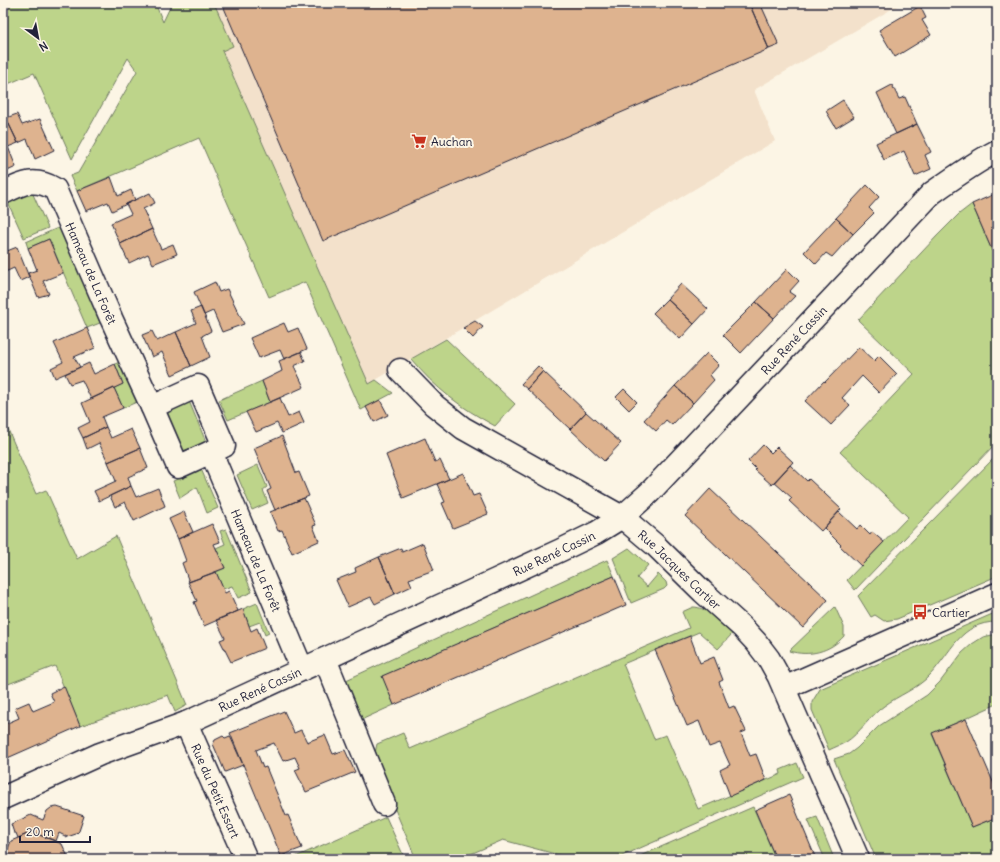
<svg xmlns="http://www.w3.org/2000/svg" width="1000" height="862" viewBox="0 0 1000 862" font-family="Delius,sans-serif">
	<rect width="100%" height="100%" fill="#fcf5e5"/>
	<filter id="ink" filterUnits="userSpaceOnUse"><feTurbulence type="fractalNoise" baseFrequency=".025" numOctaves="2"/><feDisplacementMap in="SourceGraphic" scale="8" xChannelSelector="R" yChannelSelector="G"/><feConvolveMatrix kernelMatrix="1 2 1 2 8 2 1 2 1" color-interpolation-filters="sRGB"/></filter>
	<g filter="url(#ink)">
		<!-- built -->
		<path fill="#f3e1cb" d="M201,3h701l-148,87 21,51 -406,243z"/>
		<!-- green -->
		<path fill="#bdd48a" stroke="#707b62" d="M3,3h152l8,19 9,-19h42l19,43 -11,5 147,333 7,-4 17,13 -32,17 -56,-128 -36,15 -70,-159 -122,53 -7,-15 8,-3 59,-102 -9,-13 -56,101 -38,-86 -31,13z
			M32,192l16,36 -24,10 -16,-35z
			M972,204l25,58v180l-142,148 -8,-10 61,-63 -68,-65 74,-78 -56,-54 79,-84 22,-22z
			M60,227l40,96 -13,5 -38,-89 -21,9 -2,-6z
			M446,339l69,65 -20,22c-35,-19 -59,-37 -84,-67z
			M122,361l17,40 -16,7 -9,-20 9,-4 -8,-20z
			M262,381l8,21 -42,18 -9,-20z
			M189,401l17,41 -23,9 -17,-40z
			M3,418l33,76 10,-4 31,69 39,-23 71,169 -12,7 -7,-17 -88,31 -25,-60 -52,20z
			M997,455v121l-100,43 -13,2 -9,-6 -4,2 -13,-21z
			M258,465l9,22 -4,3 5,13 -16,7 -15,-35z
			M201,469l17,39 -11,5 -10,-26 -17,11 -7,-17z
			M226,529l26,63 -14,6 -6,-12 -9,3 -7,-17 9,-4 -9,-20 9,-4 -5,-13z
			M629,548l19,17 -11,13 10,9 11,-13 8,8 1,4 -3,3 -33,14 -18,-45z
			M607,560l7,16 -231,100 11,29 -33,15 -17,-39z
			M257,603l12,30 -4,2 -5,-13 -11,4 -6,-17z
			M693,607c16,0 28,17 39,27l-14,15 -19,-17 -76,32 31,75 12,-4 32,74 83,-35 -1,-4 17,-7 6,14 -188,82h-41l-71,-19 -44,19h-43l-25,-59 -16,-47 2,-9 26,-11 7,16 279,-121 -7,-16z
			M835,607l9,20v9c-14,16 -35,21 -55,15z
			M997,612v10c-37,0 -46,31 -67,53 -13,14 -31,20 -46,31 -14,10 -25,28 -38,36 -5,3 -11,5 -17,8l-17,-40v-8l8,-13z
			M997,634v70l-65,30 40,93 25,-10v42h-121l-42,-100 15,-5 8,-6 22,-22 48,-31 13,-13 22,-29 10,-9 11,-7z
			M753,807l23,52h-143z
			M386,817l19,42h-114z
			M817,817l16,39 -7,3h-1l-17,-39z"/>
		<!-- building -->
		<path fill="#deb38f" stroke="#22223b" d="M222,3h527l20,46 -446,192z
			M749,3h11l19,42 -10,4z
			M920,6l6,12 -4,2 9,15 -36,22 -16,-27z
			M892,85l7,14 6,-2 12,27 -21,10 -19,-41z
			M843,100l11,17 -18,11 -10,-17z
			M17,114l5,11 18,-6 14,31 -19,9 -8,-20 -9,4 -12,-25z
			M6,118l12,25 -10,4 8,20 -13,6v-53z
			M917,124l14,28 -6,3 6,14 -16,7 -11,-25 -20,9 -8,-17z
			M111,177l7,19 13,-6 4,10 -23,11 -4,-9 -22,9 -9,-20z
			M867,185l12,12 -10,11 5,5 -21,21 -17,-16z
			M150,193l5,10 -12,6 9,20 -32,15 -9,-21 20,-9 -5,-10z
			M997,193v69l-25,-58z
			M836,218l17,16 -21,23 -6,-4 -10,11 -12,-12z
			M152,229l9,20 12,-5 4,10 -24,10 -5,-10 -19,9 -9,-19z
			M49,239l14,34 -20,8 6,13 -11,3 -10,-24 9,-3 -9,-22z
			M3,243l4,8 10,-4 12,30 -9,4 -6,-13 -11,5z
			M787,269l12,12 -10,11 6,4 -21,22 -18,-16z
			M215,282l4,10 8,-3 17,35 -22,8 -9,-21 -9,4 -10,-23z
			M681,284l27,25 -14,15 -27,-25z
			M667,299l27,25 -14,15 -27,-26z
			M756,302l18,16 -33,35 -18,-18z
			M201,307l10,24 -9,5 8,21 -19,9 -15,-34 20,-9 -5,-12z
			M475,321l8,6 -10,11 -10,-10z
			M284,323l4,9 10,-4 9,21 -23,10 -4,-9 -21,8 -9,-20z
			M87,328l8,20 -21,9 6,10 -25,11 -4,-10 12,-6 -9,-19z
			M152,331l5,10 19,-9 15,34 -19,9 -10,-23 -10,5 -10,-22z
			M859,347l15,14 5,-5 18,18 -18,19 -17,-17 -20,22 8,7 -19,20 -26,-24 19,-20 1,1z
			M301,352l4,9 -11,5 10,21 -34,15 -8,-21 20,-10 -3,-10z
			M707,353l12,12 -9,10 4,5 -21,23 -18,-17z
			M89,363l5,11 21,-10 8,20 -32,15 -9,-19 -12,4 -5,-10z
			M538,366l5,5 -16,18 -6,-5z
			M543,371l43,41 -16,17 -43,-40z
			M675,386l18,17 -21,22 -6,-5 -10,11 -12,-11z
			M114,388l9,20 -21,9 4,10 -23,11 -5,-10 12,-6 -8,-19z
			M624,389l13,13 -8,8 -13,-13z
			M280,398l8,19 11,-5 5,11 -22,10 -5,-10 -21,9 -10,-20z
			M380,400l8,15 -14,7 -8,-15z
			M586,412l35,31 -17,18 -34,-32z
			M106,427l5,11 20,-9 9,19 -32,14 -9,-19 -12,6 -4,-11z
			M282,436l14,37 3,-1 10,24 -34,14 -8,-19 4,-2 -17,-41z
			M425,438l10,24 5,-2 9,19 -46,19 -17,-43z
			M763,445l8,8 6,-6 16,15 -21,23 -17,-15 1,-1 -8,-8z
			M140,448l8,20 -20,9 3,9 -32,15 -5,-10 22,-10 -8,-19z
			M790,465l17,16 2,-2 32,30 -20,22 -32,-30 3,-3 -18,-16z
			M463,473l10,23 6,-2 9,20 -35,14 -11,-25 3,-1 -8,-18z
			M131,486l5,11 22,-9 7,18 -31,15 -9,-19 -10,5 -5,-11z
			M710,489l118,111 -25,28 -118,-112z
			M304,498l12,27 -3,1 6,15 -27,12 -10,-23 -4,1 -8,-19z
			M184,512l9,20 -15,7 -9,-20z
			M839,512l18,17 3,-4 10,10 2,-3 12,10 -23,24 -21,-20 1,-1 -17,-17z
			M212,524l8,18 -6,2 11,24 -36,14 -7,-19 4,-2 -8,-22z
			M423,543l11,27 -25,9 3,7 -17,8 -16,-37 22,-9 1,4z
			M379,557l16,37 -20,10 -4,-7 -23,10 -12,-27 20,-8 -1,-4z
			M216,572l9,21 4,-2 9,20 -34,15 -10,-24 3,-1 -9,-19z
			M614,576l12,29 -232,100 -12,-29z
			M243,609l8,22 6,-3 8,20 -34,14 -11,-22 5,-2 -9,-18z
			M690,636l10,27 14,-6 9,23 -4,2 10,26 5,-2 12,25 -5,2 9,23 6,-2 10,26 -36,16 -10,-26 10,-5 -10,-22 -11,4 -10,-26 -12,5 -32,-76z
			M64,686l16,40 -77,34v-35l16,-7 -4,-10 14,-6 4,9 21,-9 -4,-9z
			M284,711l10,22 7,-3 6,12 18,-7 8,19 12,-4 10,22 -49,20 -11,-22 5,-2 -5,-11 -12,4 -9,-18 -18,7 7,18 3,-1 20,49 2,-1 14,33 -21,8 -51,-123z
			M966,719l31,72v26l-25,10 -40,-94z
			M223,736l2,2 5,-2 13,29 -18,7 -12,-28 2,-4z
			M789,795l7,16 20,48h-40l-21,-49z
			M57,807l27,9 -5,15 -3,3 -9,3 -8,-4 -3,8 -24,-9 -14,6 -2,-5h-2l-3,-9 20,-9 12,5 4,-9 4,-3z
			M32,832l30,12 7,15h-65l7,-18z"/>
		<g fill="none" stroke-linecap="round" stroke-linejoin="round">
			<!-- minor casing -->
			<g stroke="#22223b" stroke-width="25">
				<g id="minor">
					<path id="s1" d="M3,193c20,-10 31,-16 52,-4l56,129 41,89 26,60 33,-15 91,217"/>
					<path id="s2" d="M400,370l34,35 29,23 159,89 33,28 48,47 39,35 14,15 13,17 10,18 79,182"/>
					<path d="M152,407l46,-21 26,60 -13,6"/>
					<path d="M325,659l59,145"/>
					<path d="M784,688l213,-94"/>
					<path id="s3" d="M186,723l60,136"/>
					<path id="s4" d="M3,798l97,-44 86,-31 375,-173 35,-17 26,-16 27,-24 283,-300c21,-15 42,-30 65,-42"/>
				</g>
			</g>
			<!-- minor -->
			<use href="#minor" stroke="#fcf5e5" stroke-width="22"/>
		</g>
	</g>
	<!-- icons -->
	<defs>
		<g id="supermarket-bare" transform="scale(1.2)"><path d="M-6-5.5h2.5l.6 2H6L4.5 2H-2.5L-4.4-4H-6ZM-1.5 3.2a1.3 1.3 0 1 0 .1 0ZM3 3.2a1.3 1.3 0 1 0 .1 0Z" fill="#c8321e" stroke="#fcf5e5" stroke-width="2.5" paint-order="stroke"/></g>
		<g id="bus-bare" transform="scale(1.2)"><path d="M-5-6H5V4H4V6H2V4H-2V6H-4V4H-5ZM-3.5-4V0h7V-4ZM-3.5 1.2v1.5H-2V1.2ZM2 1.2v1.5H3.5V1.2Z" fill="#c8321e" stroke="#fcf5e5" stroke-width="2.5" paint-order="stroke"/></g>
	</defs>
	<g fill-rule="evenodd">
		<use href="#supermarket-bare" x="419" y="141"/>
		<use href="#bus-bare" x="920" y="612"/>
	</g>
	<g text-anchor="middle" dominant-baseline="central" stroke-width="4" stroke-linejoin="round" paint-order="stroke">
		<!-- poi labels -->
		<g font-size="12" fill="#22223b" stroke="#fcf5e5" text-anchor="start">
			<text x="431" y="141">Auchan</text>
			<text x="932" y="612">Cartier</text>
		</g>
		<!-- street labels -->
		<g font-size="12" fill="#22223b" stroke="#fcf5e5">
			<text stroke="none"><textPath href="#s1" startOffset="147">Hameau de La Forêt</textPath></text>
			<text stroke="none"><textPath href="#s4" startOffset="927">Rue René Cassin</textPath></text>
			<text stroke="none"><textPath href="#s4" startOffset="603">Rue René Cassin</textPath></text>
			<text stroke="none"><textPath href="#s1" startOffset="513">Hameau de La Forêt</textPath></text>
			<text stroke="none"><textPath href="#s2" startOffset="346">Rue Jacques Cartier</textPath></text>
			<text stroke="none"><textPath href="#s4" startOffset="279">Rue René Cassin</textPath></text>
			<text stroke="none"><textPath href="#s3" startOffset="74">Rue du Petit Essart</textPath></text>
		</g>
	</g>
	<!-- margin -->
	<rect width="1000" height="862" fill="none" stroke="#fcf5e5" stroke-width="16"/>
	<rect x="8" y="8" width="984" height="846" fill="none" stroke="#22223b" stroke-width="1.5" filter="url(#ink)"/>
	<!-- north arrow -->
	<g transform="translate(38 38) rotate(148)" stroke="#fcf5e5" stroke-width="3" paint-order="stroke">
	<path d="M0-3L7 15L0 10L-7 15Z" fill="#22223b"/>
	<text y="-6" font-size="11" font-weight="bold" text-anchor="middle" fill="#22223b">N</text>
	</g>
	<!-- scale -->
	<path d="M20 836v6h70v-6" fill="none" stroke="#22223b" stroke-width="2"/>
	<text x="26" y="836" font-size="12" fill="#22223b" stroke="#fcf5e5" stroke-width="3" paint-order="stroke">20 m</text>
</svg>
